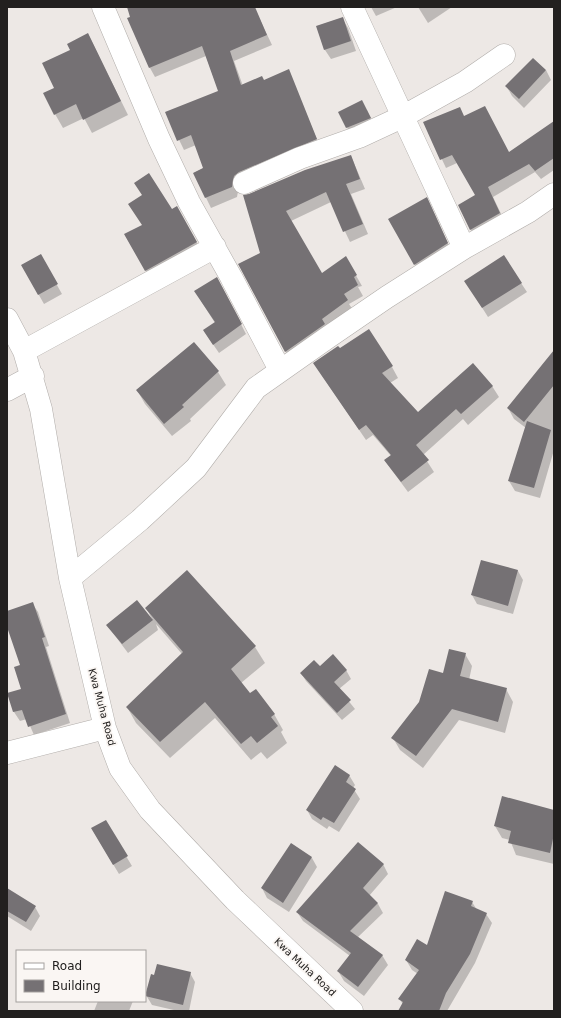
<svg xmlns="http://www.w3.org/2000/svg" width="561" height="1018" viewBox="0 0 561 1018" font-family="'DejaVu Sans',sans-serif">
	<rect width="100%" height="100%" fill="#ede8e5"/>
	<!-- shadow -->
	<path fill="#0003" d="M128,7h126l18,38 -38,16 9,25 21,-5 24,-10 33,78 -82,37 -2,11 -26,11 -17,-35 10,-5 -8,-23 -12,5 -18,-37 53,-21 -13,-36 -51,21 -5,-9z
		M371,7h26l-21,9z
		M418,7h34l-24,16z
		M342,18l6,10 8,23 -25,8 -6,-9 -8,-23z
		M88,34l40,81 -36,18 -8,-15 -21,10 -8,-14v-26l16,-38z
		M546,70l5,10 -27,28 -12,-12 -5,-9z
		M367,110l8,17 -23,10 -13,-25z
		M464,117l45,36 45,-31v48l-13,9 -6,-7 -42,25 12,25 -30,16 -16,-32 18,-10 -20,-33 -11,5 -21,-45z
		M351,156l14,33 -14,5 17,40 -18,8 -19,-40 -40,19 31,54 24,-17 16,28 -4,1 5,9 -14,8 4,6 -62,51 -52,-97 23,-11 -18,-57z
		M431,207l21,45 -32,21 -31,-54z
		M177,208l27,47 -51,28 -28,-48z
		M40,255l22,39 -18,10 -22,-39z
		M521,283l6,9 -39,25 -17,-27z
		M222,287l24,47 -27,19 -15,-22 11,-8 -14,-22z
		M194,343l24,29 8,13 -36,34 1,2 -19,15 -27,-32 -8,-14z
		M340,350l52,17 6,11 -8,5 28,31 74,-28 7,11 -31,28 -5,-6 -40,36 11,17 -26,20 -23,-31 6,-5 -18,-21 -7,5 -45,-66z
		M554,356v94l-14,48 -25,-7 -6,-10 17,-53 -12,-9 -6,-11z
		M482,561l36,10 5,9 -10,34 -36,-10 -5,-9z
		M32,603l6,9 11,34 -3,1 24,76 -36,12 -7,-16 -7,2 -6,-9 -6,-18 14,-4 -1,-24 -14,-42v-12z
		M146,608l109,39 10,16 -24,20 9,11 24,20 9,16 -2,2 6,11 -20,16 -6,-7 -10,8 -36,-42 -45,40 -34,-35 -9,-16 55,-53 -26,-30 2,6 -30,23 -21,-28 45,-6z
		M465,654l7,12 -3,14 37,9 7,13 -8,31 -46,-13 -36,48 -23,-18 -7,-12 26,-35 25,-29z
		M320,668l26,2 5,9 -12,10 16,20 -13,11 -36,-39 -5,-8z
		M349,775l6,10 -2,3 7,11 -21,33 -10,-6 -2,3 -15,-10 -5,-9z
		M554,811v53l-38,-9 -6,-15 -8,-2 -7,-12z
		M105,821l27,45 -13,8 -27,-45z
		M292,844l20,14 5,9 -28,45 -22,-14 -5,-10z
		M383,864l5,10 -19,22 9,8 5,9 -25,24 24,18 6,10 -24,31 -20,-15 -6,-10 12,-15 -47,-35 -6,-9z
		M7,889l28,18 5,9 -9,15 -24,-15z
		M472,902l5,8 9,4 6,9 -17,40 -28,48h-48l4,-6 -3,-6 18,-25 -6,-4 -6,-10 21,-14z
		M190,973l5,9 -6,29h-11l-26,-6 -6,-10z
		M98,1001h35l-4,10h-35z"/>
	<!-- building -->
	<path fill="#757174" d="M127,7h128l12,28 -37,16 11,34 21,-9 2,4 25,-11 28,70 -78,33 -5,4 -2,11 -27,11 -12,-25 10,-5 -12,-33 -14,6 -12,-29 53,-21 -16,-45 -53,22 -22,-50 3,-1z
		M343,17l8,24 -27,9 -8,-24z
		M88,33l33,68 -38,19 -7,-16 -22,11 -11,-22 11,-5 -12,-25 28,-13 -3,-6z
		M533,58l13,12 -27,29 -14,-13z
		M362,100l9,18 -25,10 -8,-16z
		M485,106l24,46 45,-31v37l-19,13 -6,-7 -41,23 12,26 -30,17 -12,-25 17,-10 -23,-40 -12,5 -17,-38 37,-15 4,9z
		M351,155l9,24 -14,5 17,40 -20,8 -17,-40 -40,19 36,62 24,-17 11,19 -3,2 4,8 -14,9 4,6 -26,19 3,5 -40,28 -47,-88 22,-11 -17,-58 6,-1 56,-24z
		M149,173l23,36 5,-3 20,36 -52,29 -21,-37 18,-9 -14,-21 14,-9 -8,-12z
		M427,197l21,46 -34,22 -26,-46z
		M41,254l17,30 -20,11 -17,-30z
		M504,255l18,28 -40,25 -18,-27z
		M217,277l25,47 -29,21 -10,-15 12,-8 -21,-31z
		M369,329l24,37 -11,7 36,39 55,-49 20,23 -32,28 -5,-5 -40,36 13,15 -28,22 -17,-22 7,-5 -25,-30 -7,5 -46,-67 25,-17 2,2z
		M194,342l25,29 -37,34 2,2 -20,17 -28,-34z
		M554,350v35l-30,37 -17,-14z
		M527,421l24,9 -17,58 -26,-7z
		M481,560l37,10 -10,36 -37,-11z
		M187,570l69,76 -25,23 19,24 6,-4 19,25 -4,3 7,9 -21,17 -6,-7 -10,8 -36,-42 -45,40 -34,-35 57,-55 -38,-44z
		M137,600l16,20 -31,24 -16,-19z
		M33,602l12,35 -3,1 24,76 -38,13 -6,-17 -9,2 -6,-19 14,-4 -7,-22 6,-2 -13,-38v-16z
		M449,649l17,4 -6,23 47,12 -9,34 -46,-13 -36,47 -25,-18 28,-36 10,-33 14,4z
		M333,654l14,16 -13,12 17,18 -14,13 -37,-40 14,-13 6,6z
		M335,765l15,10 -4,7 10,7 -22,34 -11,-6 -2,3 -15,-10z
		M502,796l52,14v24l-4,19 -42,-10 3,-12 -17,-5z
		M106,820l22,36 -15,9 -22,-37z
		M358,842l26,22 -21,24 15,15 -28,28 33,24 -25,32 -21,-16 14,-18 -55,-41z
		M291,843l21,14 -29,46 -22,-15z
		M7,888l29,18 -10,16 -19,-11z
		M445,891l28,10 -2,5 16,7 -17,41 -24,39 -7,18h-41l5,-9 -5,-3 21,-29 -14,-10 12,-21 10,6z
		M157,964l34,8 -8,33 -38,-9 6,-22 3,1z"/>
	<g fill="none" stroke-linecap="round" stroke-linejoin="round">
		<!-- street casing -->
		<g stroke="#b1adaa" stroke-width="23">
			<path id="street" d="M103,7l56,132 30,63 42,75 49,93
				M352,7l112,241
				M244,183l56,-25 59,-21 43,-20 63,-35 39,-27
				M7,319l17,32 17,58 29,169 35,150 15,40 30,42 85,90 117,111
				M24,351l191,-104
				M7,390l26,-14
				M70,578l70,-58 56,-52 60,-80 71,-50 60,-41 77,-49 64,-36 26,-18
				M7,753l98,-25"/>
		</g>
		<!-- street -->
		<use href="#street" stroke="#fff" stroke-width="22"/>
	</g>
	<g text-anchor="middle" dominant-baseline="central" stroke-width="3.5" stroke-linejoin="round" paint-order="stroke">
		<!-- street labels -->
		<g font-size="10" fill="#22201f" stroke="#faf6f3">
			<text transform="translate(102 707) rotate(75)">Kwa Muha Road</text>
			<text transform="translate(305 967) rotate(43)">Kwa Muha Road</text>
		</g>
	</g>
	<!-- border -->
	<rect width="561" height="1018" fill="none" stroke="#22201f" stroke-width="16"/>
	<!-- legend -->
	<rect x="16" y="950" width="130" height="52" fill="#faf6f3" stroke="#a4a09e"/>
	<rect x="24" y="963" width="20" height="6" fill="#ffffff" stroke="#a4a09e"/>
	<text x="52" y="970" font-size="12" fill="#22201f">Road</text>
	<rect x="24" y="980" width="20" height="12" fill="#757174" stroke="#a4a09e"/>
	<text x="52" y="990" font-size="12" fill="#22201f">Building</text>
</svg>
